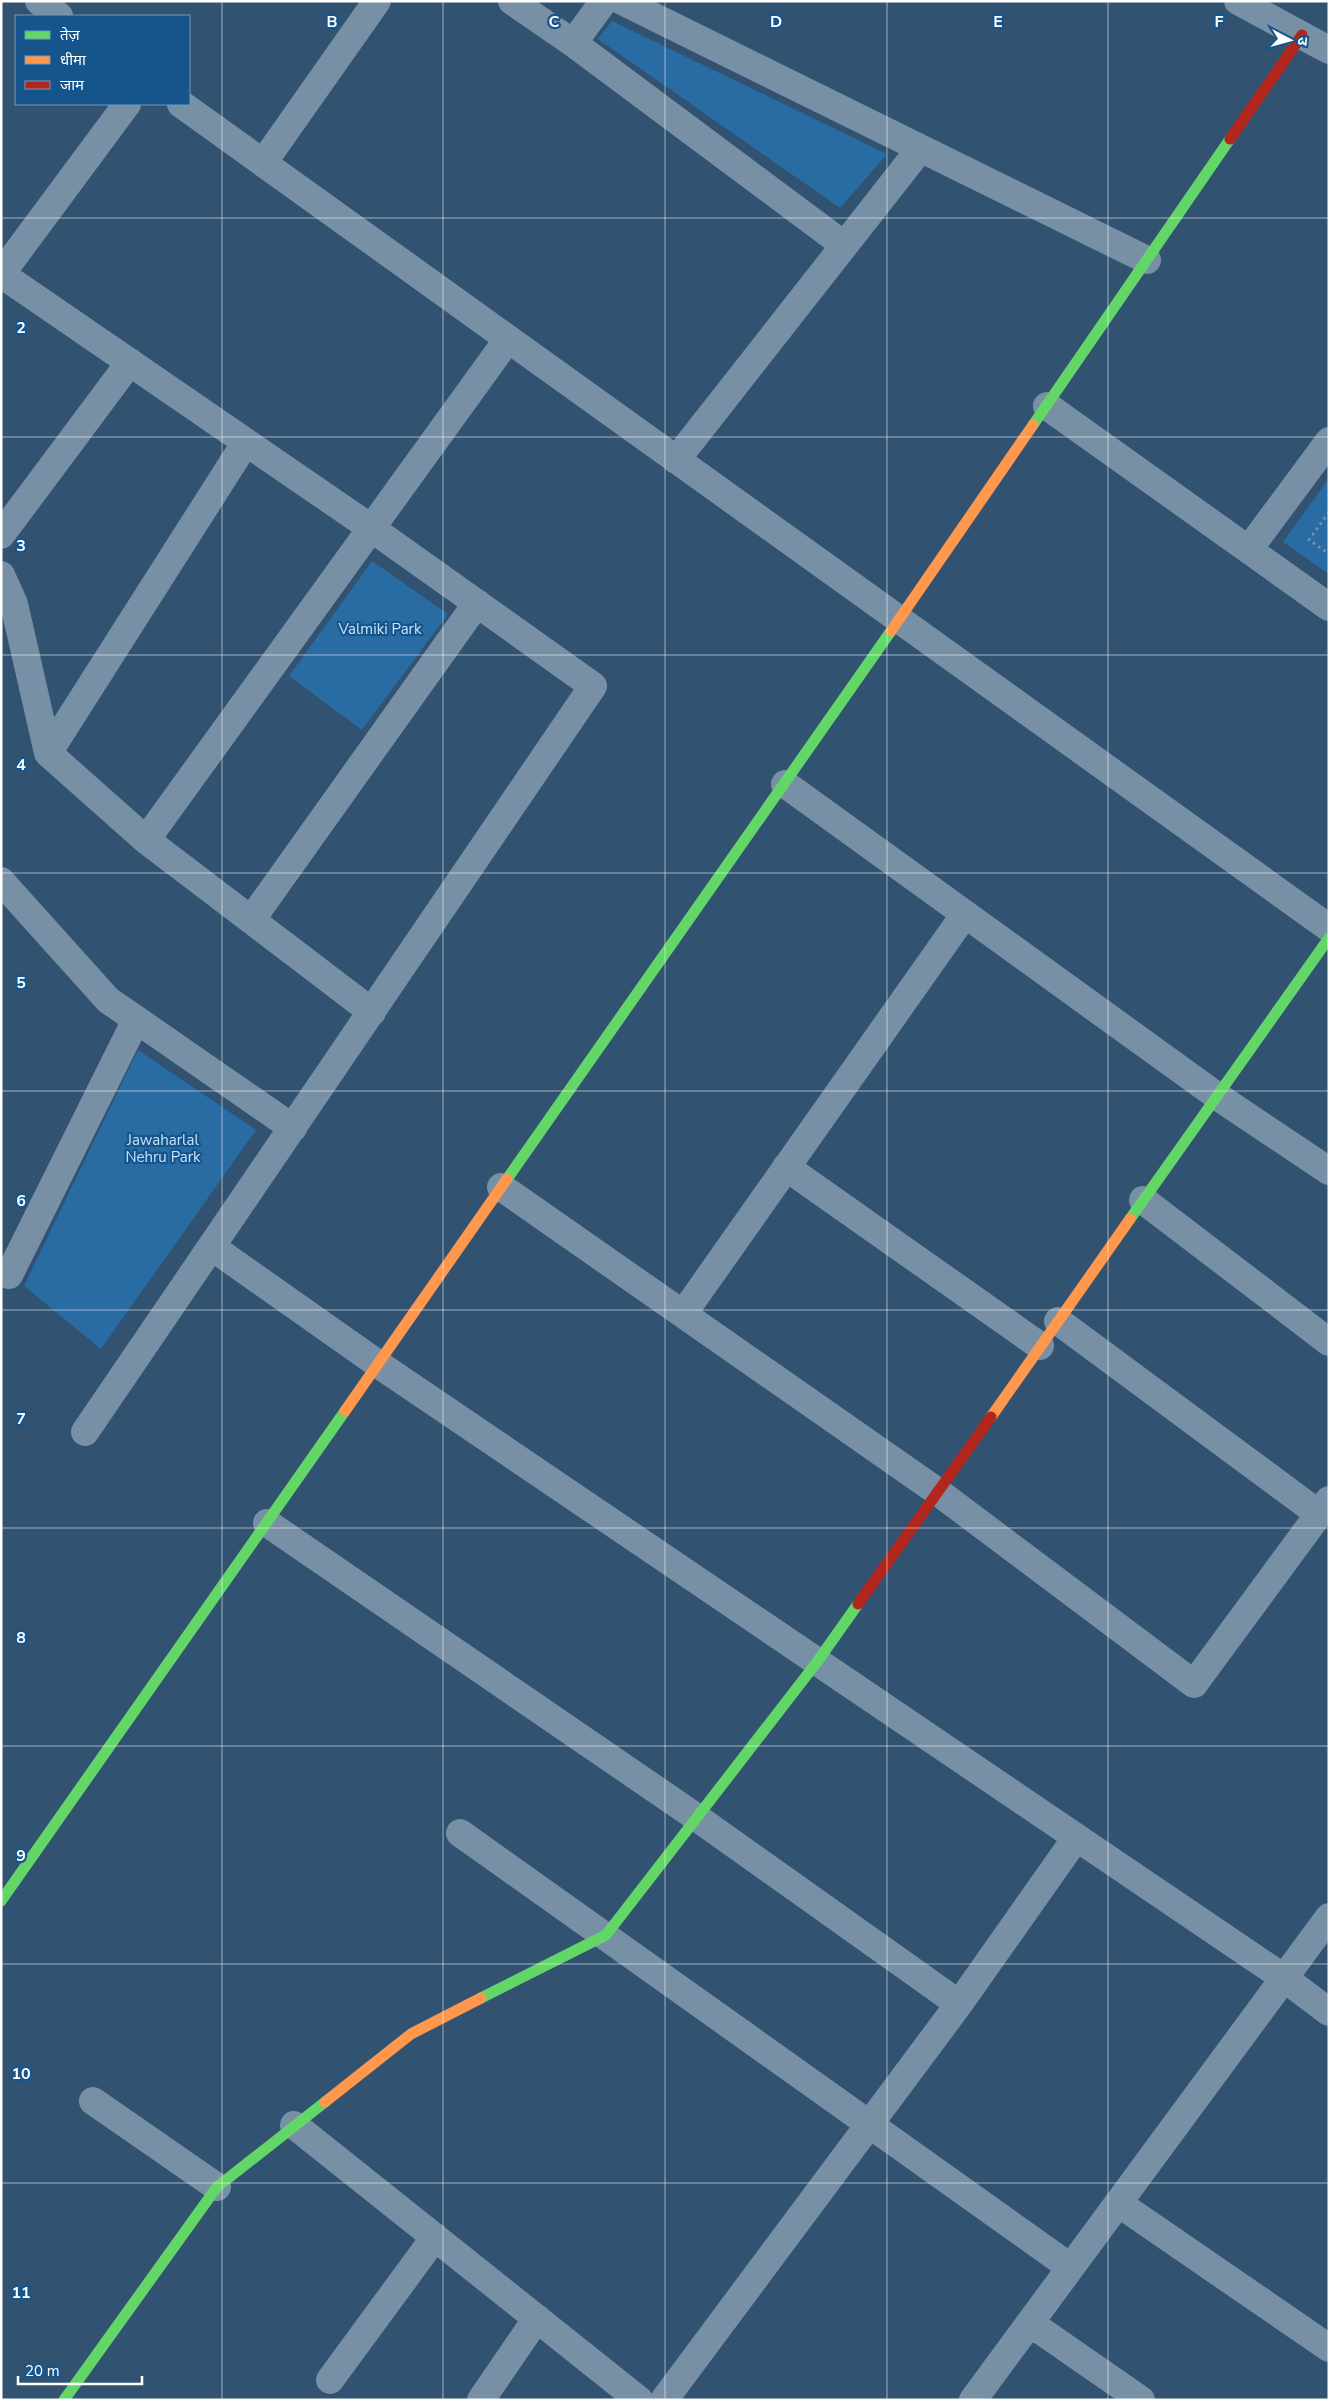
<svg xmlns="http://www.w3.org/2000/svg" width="1330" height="2401" viewBox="0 0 1330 2401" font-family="'Nunito Sans','Noto Sans Devanagari',sans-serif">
	<rect width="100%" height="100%" fill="#315371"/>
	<!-- green -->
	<path fill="#296ba3" d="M612,21l275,133 -47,54 -242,-169z
		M1329,478v96l-46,-32z
		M372,561l76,53 -86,116 -73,-54z
		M138,1050l118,80 -155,219 -77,-63z"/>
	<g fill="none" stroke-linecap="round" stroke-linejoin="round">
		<!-- path -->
		<path stroke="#7890a5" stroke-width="3" stroke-dasharray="2.5 4" stroke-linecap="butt" d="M1329,512l-20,28 20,14"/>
		<!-- street -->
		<path stroke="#7890a5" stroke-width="28" d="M39,1l20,15
			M512,1l61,42 271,202
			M622,1l525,259
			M1238,1l91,49
			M573,43l31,-42
			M181,104l1148,824
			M263,163l114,-162
			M1,274l370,254 222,158 -508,746
			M1,274l126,-170
			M1047,406l282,201
			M676,460l244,-311
			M1,535l129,-173
			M1249,549l80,-108
			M1,575l13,29 34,149 98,87
			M48,753l198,-311
			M785,784l432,312 112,75
			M1,881l107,119 185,128
			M251,920l226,-317
			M372,1012l-226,-172 362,-501
			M786,1167l254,179
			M501,1187l437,305 256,192 125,-170
			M1143,1200l186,142
			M212,1247l166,117 906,614 45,34
			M9,1275l127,-255
			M683,1314l282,-400
			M1058,1321l261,193 10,-14
			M267,1523l429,294 263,187
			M460,1833l610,434
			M93,2101l124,86
			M294,2125l345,275
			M1118,2203l211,145
			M1030,2323l111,77
			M330,2380l105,-143
			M481,2400l56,-82
			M664,2400l295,-396 117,-166
			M973,2400l356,-483"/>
		<!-- fast -->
		<path stroke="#63d668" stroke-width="11" d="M1033,425l197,-286
			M507,1179l384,-548
			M1130,1219l199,-281
			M1,1901l344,-490
			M481,1998l125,-63 211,-273 41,-58
			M64,2400l153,-213 108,-85"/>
		<!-- slow -->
		<path stroke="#ff974d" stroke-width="11" d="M891,631l142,-206
			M345,1411l162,-232
			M991,1417l139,-198
			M325,2102l86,-68 70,-36"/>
		<!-- jam -->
		<path stroke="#b3261e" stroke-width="11" d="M1230,139l72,-104
			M858,1604l133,-187"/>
	</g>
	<!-- grid -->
	<path fill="none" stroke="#fff" stroke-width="1" stroke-opacity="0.55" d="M222,1v2399M443,1v2399M665,1v2399M887,1v2399M1108,1v2399M1,218h1328M1,437h1328M1,655h1328M1,873h1328M1,1091h1328M1,1310h1328M1,1528h1328M1,1746h1328M1,1964h1328M1,2183h1328"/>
	<g text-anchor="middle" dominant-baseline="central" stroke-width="4.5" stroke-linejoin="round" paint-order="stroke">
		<!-- park labels -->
		<g font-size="15" fill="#c6e3fb" stroke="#16558c">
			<text x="380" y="629">Valmiki Park</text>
			<text x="163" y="1140">Jawaharlal<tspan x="163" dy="17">Nehru Park</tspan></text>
		</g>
	</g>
	<g font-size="16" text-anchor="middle" font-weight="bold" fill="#fff" stroke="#16558c" stroke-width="4.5" stroke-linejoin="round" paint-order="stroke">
		<text x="332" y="27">B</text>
		<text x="554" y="27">C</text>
		<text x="776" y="27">D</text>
		<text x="998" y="27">E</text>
		<text x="1219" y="27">F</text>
		<text x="21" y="333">2</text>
		<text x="21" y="551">3</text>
		<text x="21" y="770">4</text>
		<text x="21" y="988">5</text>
		<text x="21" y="1206">6</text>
		<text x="21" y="1424">7</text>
		<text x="21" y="1643">8</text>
		<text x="21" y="1861">9</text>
		<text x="21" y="2079">10</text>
		<text x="21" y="2298">11</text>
	</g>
	<!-- border -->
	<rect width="1330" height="2401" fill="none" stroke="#ffffff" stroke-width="5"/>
	<!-- legend -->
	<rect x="15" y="15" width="175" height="90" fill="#16558c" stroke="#7399ba"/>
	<rect x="25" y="31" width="25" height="8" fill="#63d668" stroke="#7399ba"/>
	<text x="60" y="40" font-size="15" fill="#ffffff">तेज़</text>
	<rect x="25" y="56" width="25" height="8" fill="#ff974d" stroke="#7399ba"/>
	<text x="60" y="65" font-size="15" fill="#ffffff">धीमा</text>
	<rect x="25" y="81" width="25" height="8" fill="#b3261e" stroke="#7399ba"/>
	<text x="60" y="90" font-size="15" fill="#ffffff">जाम</text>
	<!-- north arrow -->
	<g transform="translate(1290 40) rotate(96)" stroke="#16558c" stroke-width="4" paint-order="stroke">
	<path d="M0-4L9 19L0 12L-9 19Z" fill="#ffffff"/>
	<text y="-8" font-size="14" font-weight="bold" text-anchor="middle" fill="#ffffff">उ</text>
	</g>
	<!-- scale -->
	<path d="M18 2376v8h124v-8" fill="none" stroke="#ffffff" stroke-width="2.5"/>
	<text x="25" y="2376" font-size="15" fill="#ffffff" stroke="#16558c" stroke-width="4" paint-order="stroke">20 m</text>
</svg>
